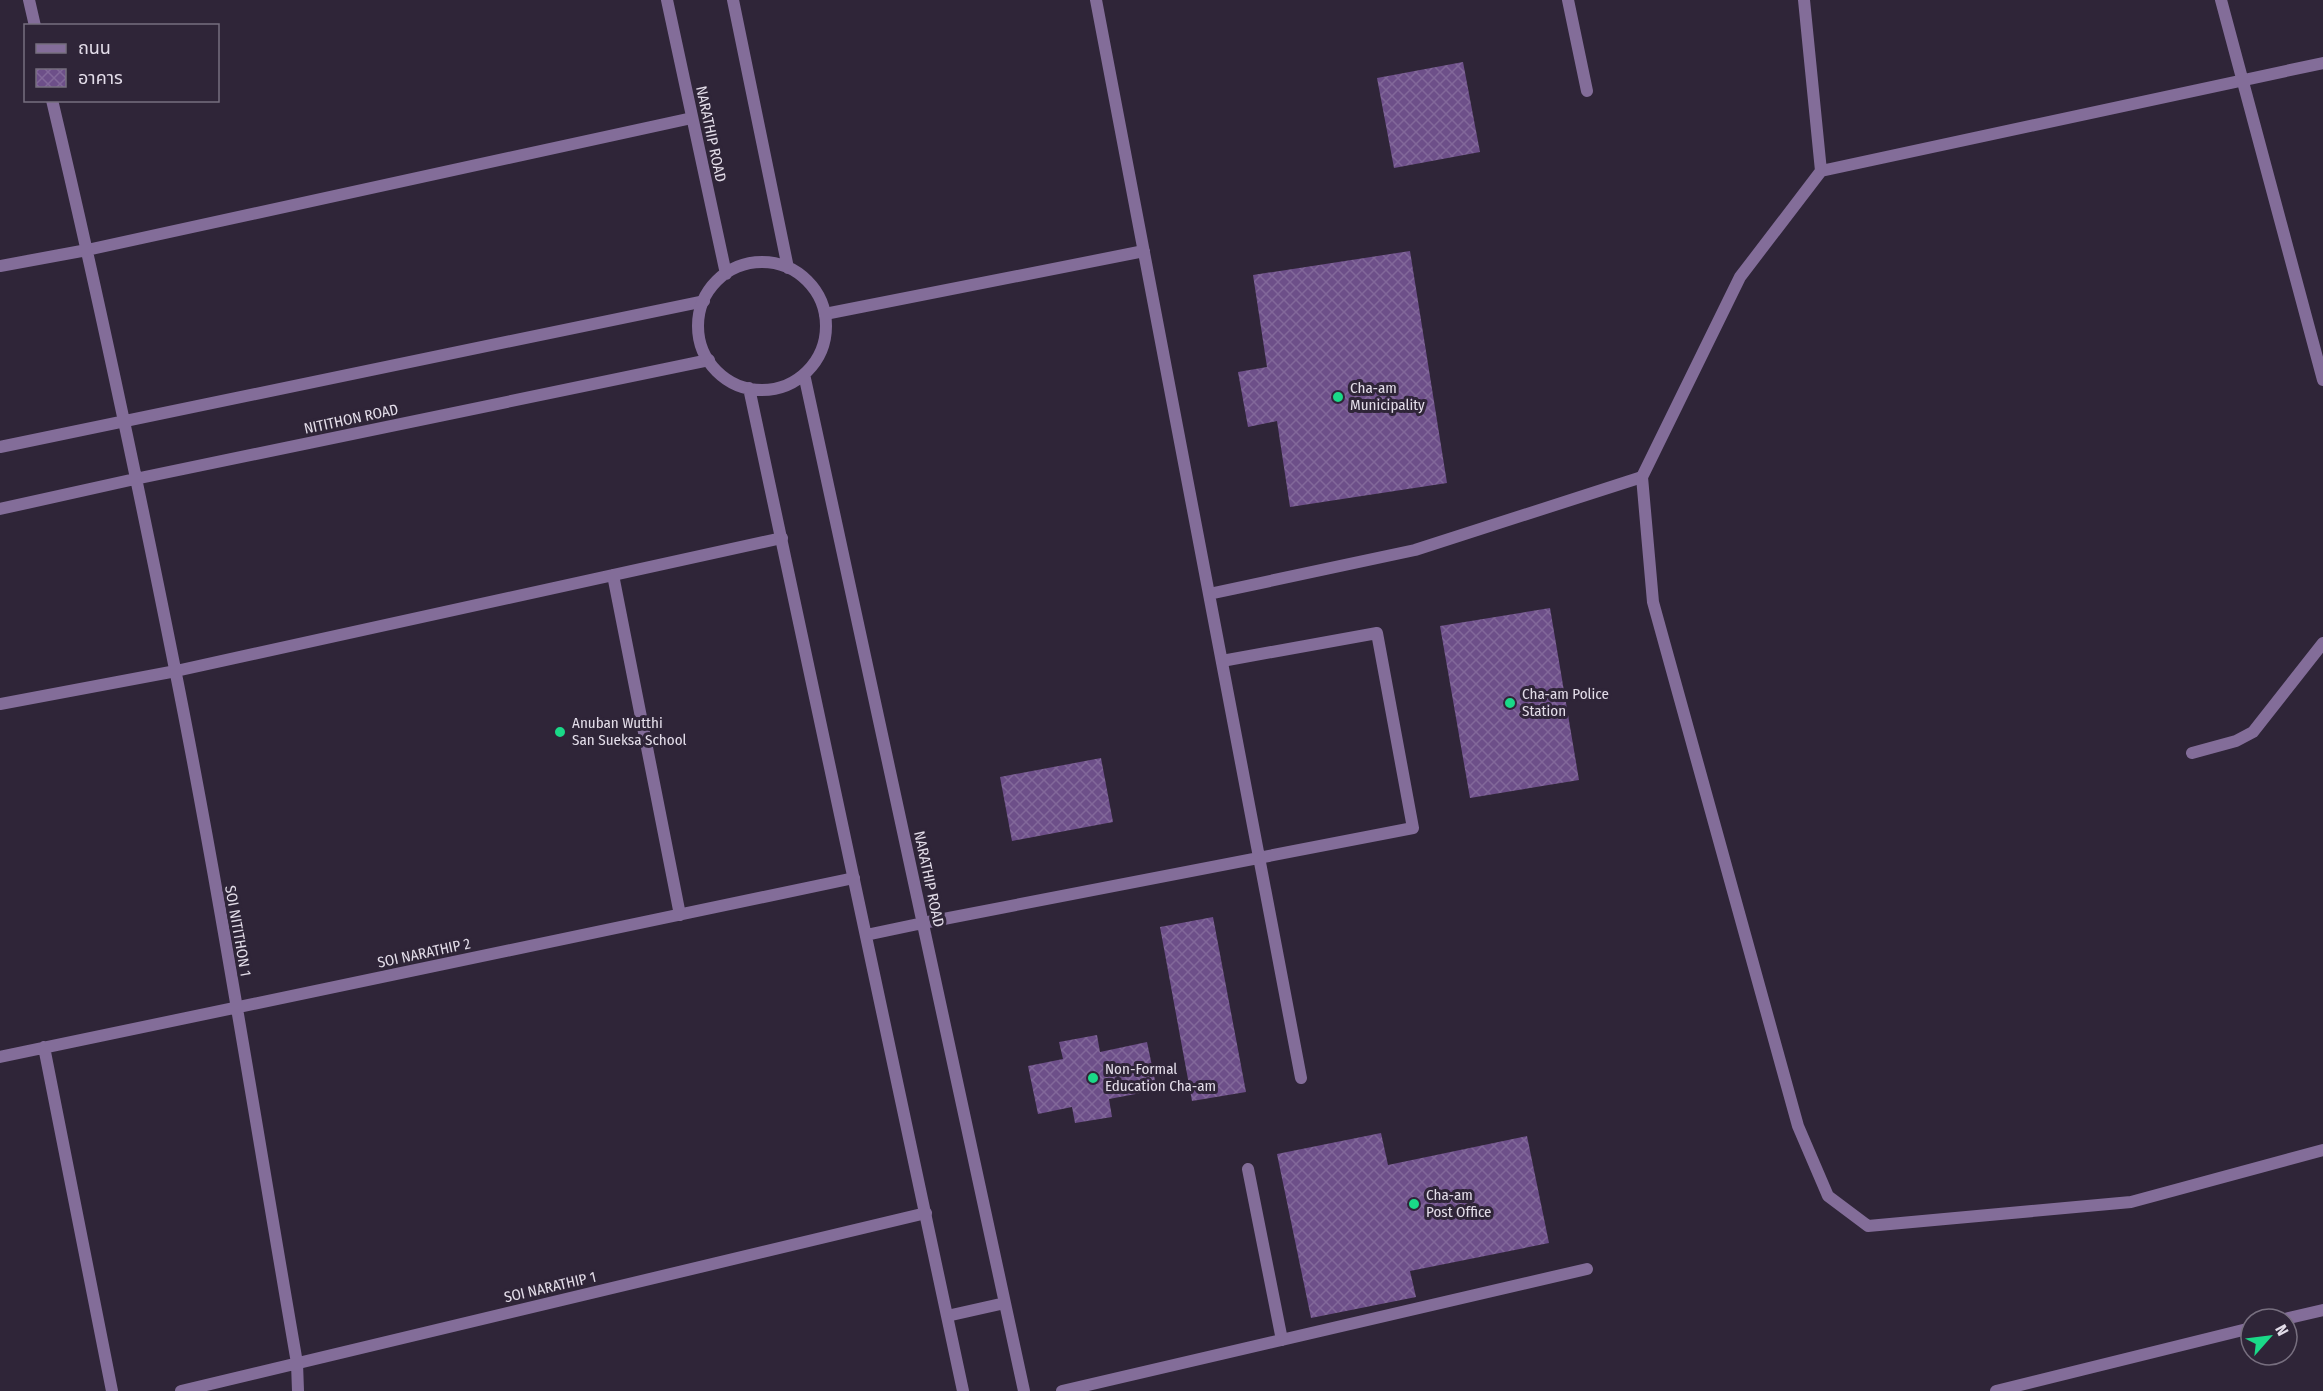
<svg xmlns="http://www.w3.org/2000/svg" width="2323" height="1391" viewBox="0 0 2323 1391" font-family="'Fira Sans Condensed','Noto Sans Thai',sans-serif">
	<defs>
		<pattern id="building-cross-hatch" width="8" height="8" patternUnits="userSpaceOnUse" patternTransform="scale(1.5)"><rect width="8" height="8" fill="#6d4f89"/><path d="M0 0l8 8M0 8l8-8" fill="none" stroke="#82689a"/></pattern>
	</defs>
	<rect width="100%" height="100%" fill="#2f2538"/>
	<!-- building -->
	<path fill="url(#building-cross-hatch)" d="M1463,62l17,90 -86,16 -17,-90z
		M1410,251l37,232 -157,24 -13,-86 -29,6 -10,-55 29,-5 -14,-92z
		M1550,608l29,172 -109,18 -30,-172z
		M1101,758l12,64 -101,19 -12,-64z
		M1213,917l33,175 -54,9 -32,-174z
		M1097,1035l3,17 47,-10 10,48 -48,9 3,18 -37,6 -3,-16 -34,7 -10,-48 35,-7 -4,-17z
		M1381,1133l7,32 139,-29 22,107 -139,28 6,26 -105,21 -34,-164z"/>
	<g fill="none" stroke-linecap="round" stroke-linejoin="round">
		<!-- service -->
		<path stroke="#836d99" stroke-width="12" d="M1096,0l205,1078
			M1568,0l19,91
			M825,314l319,-63
			M1209,594l206,-44 227,-73
			M923,923l490,-95 -36,-195 -155,28
			M1248,1169l34,171
			M1062,1391l525,-122"/>
		<!-- minor -->
		<path stroke="#836d99" stroke-width="12" d="M29,0l6,26
			M1804,0l17,171 -81,106 -98,200 11,125 145,524 30,70 40,30 263,-24 192,-52
			M2221,0l102,380
			M52,100c45,189 85,379 123,569 46,230 82,463 122,694l1,28
			M1821,171l502,-108
			M0,266l87,-16 605,-132
			M0,447l704,-146
			M0,509l135,-30 574,-119
			M613,575l67,340
			M0,704l176,-33 606,-133
			M2192,753l44,-12 17,-9 70,-89
			M44,1047l68,344
			M0,1057l854,-179
			M2285,1319l38,-9
			M181,1391l745,-178
			M1996,1391l255,-63"/>
		<!-- tertiary -->
		<path stroke="#836d99" stroke-width="12" d="M667,0l59,274
			M733,0l55,268
			M698 326a64 64 0 1 1 128 0a64 64 0 1 1-128 0Z
			M804,374l220,1017
			M749,388l214,1003
			M866,935l57,-12
			M947,1316l58,-13"/>
	</g>
	<!-- markers -->
	<g fill="#1ad988" stroke="#2f2538" stroke-width="2">
		<circle cx="1338" cy="397" r="6"/>
		<circle cx="1510" cy="703" r="6"/>
		<circle cx="560" cy="732" r="6"/>
		<circle cx="1093" cy="1078" r="6"/>
		<circle cx="1414" cy="1204" r="6"/>
	</g>
	<g text-anchor="middle" dominant-baseline="central" stroke-width="6" stroke-linejoin="round" paint-order="stroke">
		<!-- street labels -->
		<g font-size="15" fill="#e3dde9" stroke="#2f2538">
			<text transform="translate(711 134) rotate(78)">NARATHIP ROAD</text>
			<text transform="translate(351 419) rotate(-12)">NITITHON ROAD</text>
			<text transform="translate(929 879) rotate(78)">NARATHIP ROAD</text>
			<text transform="translate(238 931) rotate(80)">SOI NITITHON 1</text>
			<text transform="translate(424 953) rotate(-12)">SOI NARATHIP 2</text>
			<text transform="translate(550 1287) rotate(-13)">SOI NARATHIP 1</text>
		</g>
		<!-- poi labels -->
		<g font-size="15" fill="#e3dde9" stroke="#2f2538" text-anchor="start">
			<text x="1350" y="388">Cha-am<tspan x="1350" dy="17">Municipality</tspan></text>
			<text x="1522" y="694">Cha-am Police<tspan x="1522" dy="17">Station</tspan></text>
			<text x="572" y="723">Anuban Wutthi<tspan x="572" dy="17">San Sueksa School</tspan></text>
			<text x="1105" y="1069">Non-Formal<tspan x="1105" dy="17">Education Cha-am</tspan></text>
			<text x="1426" y="1195">Cha-am<tspan x="1426" dy="17">Post Office</tspan></text>
		</g>
	</g>
	<!-- legend -->
	<rect x="24" y="24" width="195" height="78" fill="#2f2538" stroke="#776f7f" stroke-width="1.5"/>
	<rect x="36" y="44" width="30" height="9" fill="#836d99" stroke="#776f7f" stroke-width="1.5"/>
	<text x="78" y="54" font-size="18" fill="#e3dde9">ถนน</text>
	<rect x="36" y="69" width="30" height="18" fill="url(#building-cross-hatch)" stroke="#776f7f" stroke-width="1.5"/>
	<text x="78" y="84" font-size="18" fill="#e3dde9">อาคาร</text>
	<!-- north arrow -->
	<g transform="translate(2269 1337) rotate(62)"><circle r="28" fill="#2f2538" stroke="#776f7f" stroke-width="1.5"/>
	<path d="M0-4.5L10 22L0 15L-10 22Z" fill="#1ad988"/>
	<text y="-9" font-size="16" font-weight="bold" text-anchor="middle" fill="#e3dde9">N</text>
	</g>
</svg>
